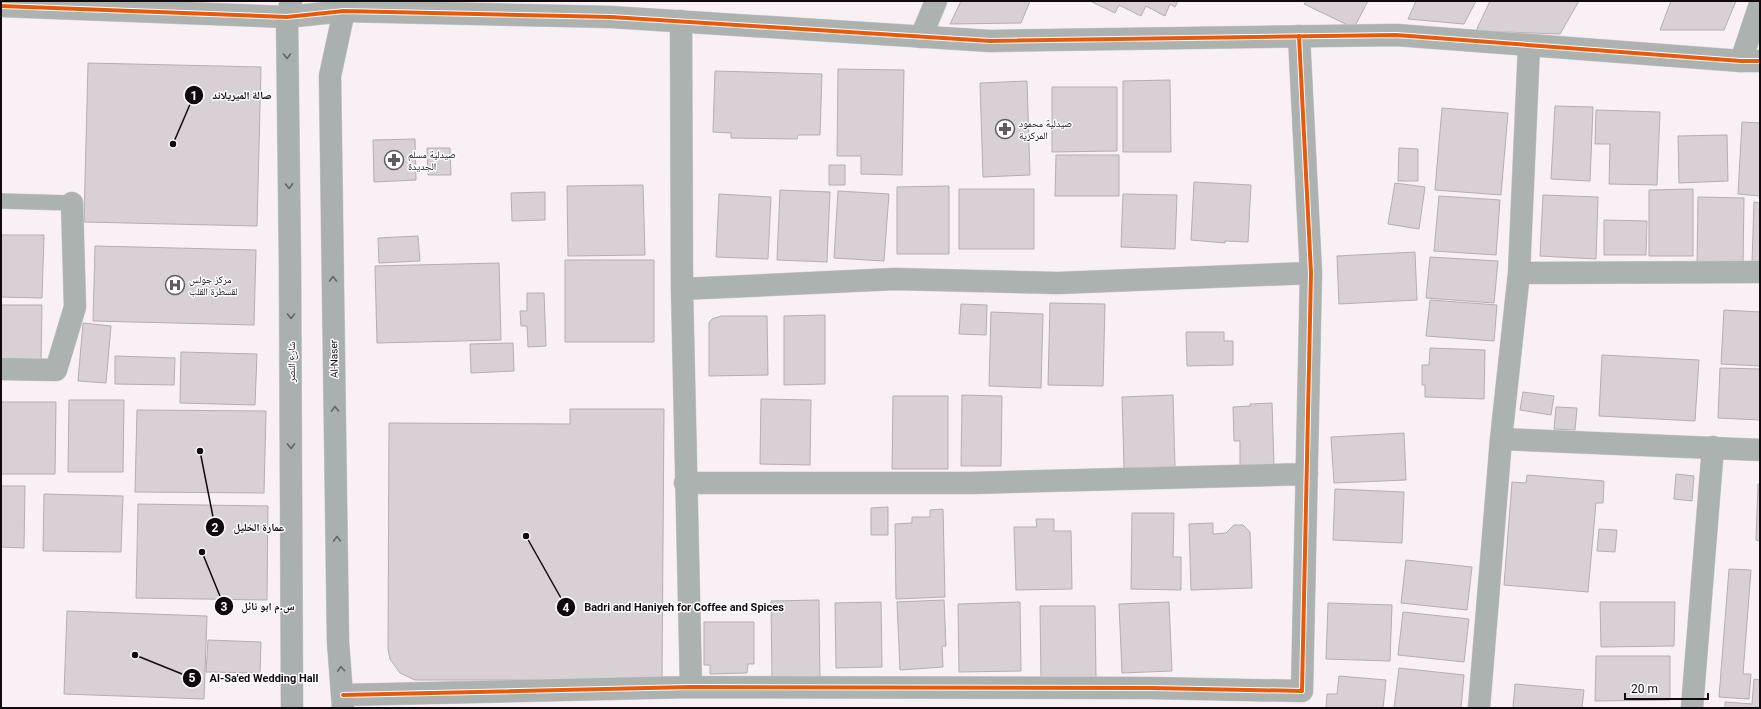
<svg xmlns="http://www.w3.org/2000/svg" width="1761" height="709" viewBox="0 0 1761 709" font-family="Roboto,'Noto Naskh Arabic',sans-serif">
	<rect width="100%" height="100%" fill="#f8f0f5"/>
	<!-- building -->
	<path fill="#d9d0d5" stroke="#b5adb2" d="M961,1h69l-9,22 -71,1z
		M1090,1h88l-3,6 -5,-3 -5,12 -19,-10 -5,10 -22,-11 -4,8z
		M1306,1h62l-14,27 -50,-24z
		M1416,1h60l-12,23 -56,-5z
		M1490,1h89l-19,33 -84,-3z
		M1671,1h65l-12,29h-64z
		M88,63l173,4 -4,159 -173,-4z
		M838,69l66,1 -2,105 -41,-1v-18h-24z
		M715,71l107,3 -2,61h-22l-1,4 -66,-1v-5l-18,-1z
		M1170,80l1,72h-48v-71z
		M1027,81l3,94 -47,2 -3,-94z
		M1052,87h65v64l-65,1z
		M1555,106l38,1 -3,74 -39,-2z
		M1442,108l66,5 -7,82 -66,-5z
		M1596,110l64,2 -3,73 -48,-1 1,-40h-15z
		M1742,122l18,1v73l-22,-2z
		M1727,135l1,46 -49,2 -1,-47z
		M415,139l1,41 -42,2 -1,-42z
		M427,148h23l1,27h-23z
		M1399,148l19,1v32h-20z
		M1056,155h63v41h-64z
		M829,165h16v20h-16z
		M1194,182l57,3 -3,57 -23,-1v2l-34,-3z
		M1395,183l30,4 -6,42 -31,-5z
		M643,185l2,70 -77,1 -1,-70z
		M949,186v68h-52v-67z
		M959,189h75v60h-75z
		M1693,189v67h-44v-66z
		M780,190l50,2 -3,70 -50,-2z
		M838,191l51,3 -5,67 -50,-3z
		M545,192v28l-33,1 -1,-28z
		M719,194l52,3 -3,62 -52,-2z
		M1123,194l54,1 -2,54 -54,-2z
		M1543,195l55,2 -2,62 -56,-3z
		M1439,196l61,4 -4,55 -62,-4z
		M1698,197l46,1 -1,68 -46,-1z
		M1754,202l6,1v60h-8z
		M1604,220l43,1 -1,34h-42z
		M1,235h43l-2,63 -41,-1z
		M418,236l2,25 -41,2 -1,-25z
		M95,246l161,4 -2,75 -161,-4z
		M1415,252l2,48 -78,4 -2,-48z
		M1430,257l68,4 -4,42 -68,-5z
		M565,260h89v82h-89z
		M499,263l2,77 -124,3 -2,-77z
		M527,293h17l2,53 -18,1 -1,-21h-6l-1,-15h7z
		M1430,300l67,5 -3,36 -68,-5z
		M1050,303l55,1 -2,82 -55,-1z
		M961,304l26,1 -1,30 -27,-1z
		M1,305h41l-1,56 -40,-1z
		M1724,310l36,2v54l-39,-2z
		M991,312l52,2 -2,74 -52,-2z
		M825,315v69l-41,1v-69z
		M767,316l1,59 -59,1v-53l3,-4 9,-3z
		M83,323l28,3 -5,57 -28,-2z
		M1186,332h38v9h9v24l-46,1z
		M513,343l1,28 -43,2 -1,-29z
		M1430,348l55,2 -1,49 -59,-2v-12h-3v-20h7z
		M181,352l76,2 -2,51 -75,-2z
		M1602,355l97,5 -4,61 -96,-5z
		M115,356l60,2 -1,27 -59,-1z
		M1720,368l40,1v51l-42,-2z
		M1523,392l31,4 -3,19 -31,-5z
		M962,395l40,1 -1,70h-40z
		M1173,395l2,72 -51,1 -2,-71z
		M893,396h55v73h-56z
		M761,399l50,1 -1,65 -50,-1z
		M69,400h55l-1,72h-55z
		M1,402h55l-1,72h-54z
		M1272,403l2,63 -34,1v-26h-6l-1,-34 17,-1v-2z
		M1556,407l21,1 -2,22 -21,-1z
		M570,409h94l-2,271h-247l-15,-7 -10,-14 -2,-10 1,-226 181,1z
		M137,410l129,1 -2,82 -129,-1z
		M1404,433l2,47 -72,3 -3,-46z
		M1676,474l18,2 -2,25 -18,-2z
		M1527,475l77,6 -1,22h-7l-8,89 -84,-7 8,-103 14,1z
		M1758,484h2v57l-4,-1z
		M1,486h24l-1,62 -23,-1z
		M1335,489l69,3 -2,51 -69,-3z
		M44,494l79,2 -2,56 -78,-1z
		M138,504l130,2 -1,94 -131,-2z
		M888,507v28h-17v-27z
		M943,509l2,88 -49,2 -1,-75 17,-1v-6h18v-7z
		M1132,513h42l-1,44h8v33l-50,-1z
		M1036,519h18v12h17l1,58 -56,1 -2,-63h23z
		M1213,523v11l13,-1 8,-8h9l7,7 2,56 -61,2 -2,-66z
		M1599,529l18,1 -2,22 -18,-1z
		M1406,560l66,7 -5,43 -66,-7z
		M1729,569l22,1 -8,104h8l-2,25 -30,-2z
		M819,600l1,80 -48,1 -1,-80z
		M944,600l2,46h-4l1,21 -43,3 -3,-68z
		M881,602l1,65 -46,1 -1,-65z
		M1020,602l1,69 -62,1 -1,-68z
		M1169,602l3,69 -50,2 -3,-69z
		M1600,602h75l-1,44 -73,1z
		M1328,603l64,2 -2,56 -64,-2z
		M1040,606h55l1,72 -55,1z
		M67,611l140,5 -3,83 -140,-5z
		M1403,612l66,7 -5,43 -66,-7z
		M704,622h50v42h-6l-1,9 -37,1v-9h-6z
		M208,640l53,2 -1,31 -54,-1z
		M1596,656h74v44l-75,1z
		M1399,668l65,7 -3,33h-67z
		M1339,676l47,4 -3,28h-57l1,-14h10z
		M1754,679l6,1v28h-35v-6l27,2z
		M1515,684l69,6 -2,18h-69z"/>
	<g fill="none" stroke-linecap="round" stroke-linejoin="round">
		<!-- service casing -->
		<g stroke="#d2ccd0" stroke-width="16">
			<path id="service" d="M1,201l71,2"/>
		</g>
		<!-- minor casing -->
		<g stroke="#d2ccd0" stroke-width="23">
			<path id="minor" d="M287,17l57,-6
				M681,21l1,268 9,398
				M921,37l15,-36
				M1741,61l19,-57
				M1519,273l10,-227
				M682,289l213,-10 163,4 253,-10
				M1,369l55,1 19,-63 -3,-104
				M1501,439l259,11
				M685,483h286l336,-9
				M343,695l348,-8 460,1 151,3 9,-418 -12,-237
				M1479,708l22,-269 18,-166 241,-1
				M1692,708l21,-261"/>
		</g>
		<!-- tertiary casing -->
		<g stroke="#d2ccd0" stroke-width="23">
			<path id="tertiary" d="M1,6l286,11
				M344,11l267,6 379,24 406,-6 345,26h19"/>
		</g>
		<!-- secondary casing -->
		<g stroke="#d2ccd0" stroke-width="23">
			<path id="secondary" d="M291,1l-4,16 3,251 2,440
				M343,708l-5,-66 -8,-566 14,-65v-10"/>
		</g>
		<!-- service -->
		<use href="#service" stroke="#abb2af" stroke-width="15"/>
		<!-- minor -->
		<use href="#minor" stroke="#abb2af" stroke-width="22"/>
		<!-- tertiary -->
		<use href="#tertiary" stroke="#abb2af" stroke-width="22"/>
		<!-- secondary -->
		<use href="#secondary" stroke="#a9b0af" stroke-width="22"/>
		<!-- cycleway casing -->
		<g stroke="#fff" stroke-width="6">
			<path id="cycleway" d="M1,6l286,11 57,-6 267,6 379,24 406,-6 345,26h19
				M343,695l348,-8 460,1 151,3 9,-418 -12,-237"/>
		</g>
		<!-- cycleway -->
		<use href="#cycleway" stroke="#e8590c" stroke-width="4"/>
	</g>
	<!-- one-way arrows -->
	<defs><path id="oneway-chevron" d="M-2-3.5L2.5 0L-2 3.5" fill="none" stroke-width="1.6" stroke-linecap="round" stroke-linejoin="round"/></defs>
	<g stroke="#656567">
		<use href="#oneway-chevron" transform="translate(287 56) rotate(90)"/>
		<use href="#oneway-chevron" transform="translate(289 186) rotate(89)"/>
		<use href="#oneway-chevron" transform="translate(333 279) rotate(-91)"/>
		<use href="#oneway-chevron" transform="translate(291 316) rotate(90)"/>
		<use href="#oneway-chevron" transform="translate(335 409) rotate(-91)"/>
		<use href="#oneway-chevron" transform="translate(291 446) rotate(90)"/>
		<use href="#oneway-chevron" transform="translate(337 539) rotate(-91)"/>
		<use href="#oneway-chevron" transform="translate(341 669) rotate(-95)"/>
	</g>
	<!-- icons -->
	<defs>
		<g id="pharmacy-ring" transform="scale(1)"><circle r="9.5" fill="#fff" stroke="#625a60" stroke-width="1.5"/><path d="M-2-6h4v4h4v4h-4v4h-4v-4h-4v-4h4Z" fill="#625a60"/></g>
		<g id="hospital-ring" transform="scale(1)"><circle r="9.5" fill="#fff" stroke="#625a60" stroke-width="1.5"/><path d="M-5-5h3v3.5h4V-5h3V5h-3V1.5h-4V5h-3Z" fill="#625a60"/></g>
	</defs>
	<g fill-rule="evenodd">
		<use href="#pharmacy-ring" x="1005" y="129"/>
		<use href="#pharmacy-ring" x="394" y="160"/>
		<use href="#hospital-ring" x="175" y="285"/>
	</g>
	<g text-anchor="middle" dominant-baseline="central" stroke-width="3" stroke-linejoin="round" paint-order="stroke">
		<!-- poi labels -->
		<g font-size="10" fill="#12090f" stroke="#fff" text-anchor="start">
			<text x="1019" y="123">صيدلية محمود<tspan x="1019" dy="12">المركزية</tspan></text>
			<text x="408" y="154">صيدلية مسلم<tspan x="408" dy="12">الجديدة</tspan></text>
			<text x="189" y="279">مركز جولس<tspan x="189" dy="12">لقسطرة القلب</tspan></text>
		</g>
		<!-- street labels -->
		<g font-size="10" fill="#12090f" stroke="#fff">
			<text transform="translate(334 359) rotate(-91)">Al-Naser</text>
			<text transform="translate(291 362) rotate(-90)">شارع النصر</text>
		</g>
	</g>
	<!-- callouts -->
	<path fill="none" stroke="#12090f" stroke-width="1.5" d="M173 144L194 95M200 451L215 527M202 552L224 606M526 536L566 607M135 655L192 678"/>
	<g fill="#12090f" stroke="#fff" stroke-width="1.5">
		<circle cx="173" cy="144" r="4"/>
		<circle cx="200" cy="451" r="4"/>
		<circle cx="202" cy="552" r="4"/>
		<circle cx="526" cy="536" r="4"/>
		<circle cx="135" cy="655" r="4"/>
		<circle cx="194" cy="95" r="10"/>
		<circle cx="215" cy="527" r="10"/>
		<circle cx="224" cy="606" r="10"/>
		<circle cx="566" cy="607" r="10"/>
		<circle cx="192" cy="678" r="10"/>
	</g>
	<g font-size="12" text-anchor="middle" font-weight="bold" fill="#fff">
		<text x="194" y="100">1</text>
		<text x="215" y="532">2</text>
		<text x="224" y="611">3</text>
		<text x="566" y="612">4</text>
		<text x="192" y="682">5</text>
	</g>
	<g font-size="11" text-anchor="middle" font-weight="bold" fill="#12090f" stroke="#fff" stroke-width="3" stroke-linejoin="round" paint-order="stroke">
		<text x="242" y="99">صالة الميريلاند</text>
		<text x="259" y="531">عمارة الخليل</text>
		<text x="268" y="610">س.م ابو نائل</text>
		<text x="684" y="611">Badri and Haniyeh for Coffee and Spices</text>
		<text x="264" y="682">Al-Sa'ed Wedding Hall</text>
	</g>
	<!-- border -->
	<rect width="1761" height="709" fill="none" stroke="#12090f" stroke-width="4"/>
	<!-- scale -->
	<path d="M1625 693v6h83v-6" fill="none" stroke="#12090f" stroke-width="2"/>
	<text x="1631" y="693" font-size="12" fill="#12090f" stroke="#ffffff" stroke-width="3" paint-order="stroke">20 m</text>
</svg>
